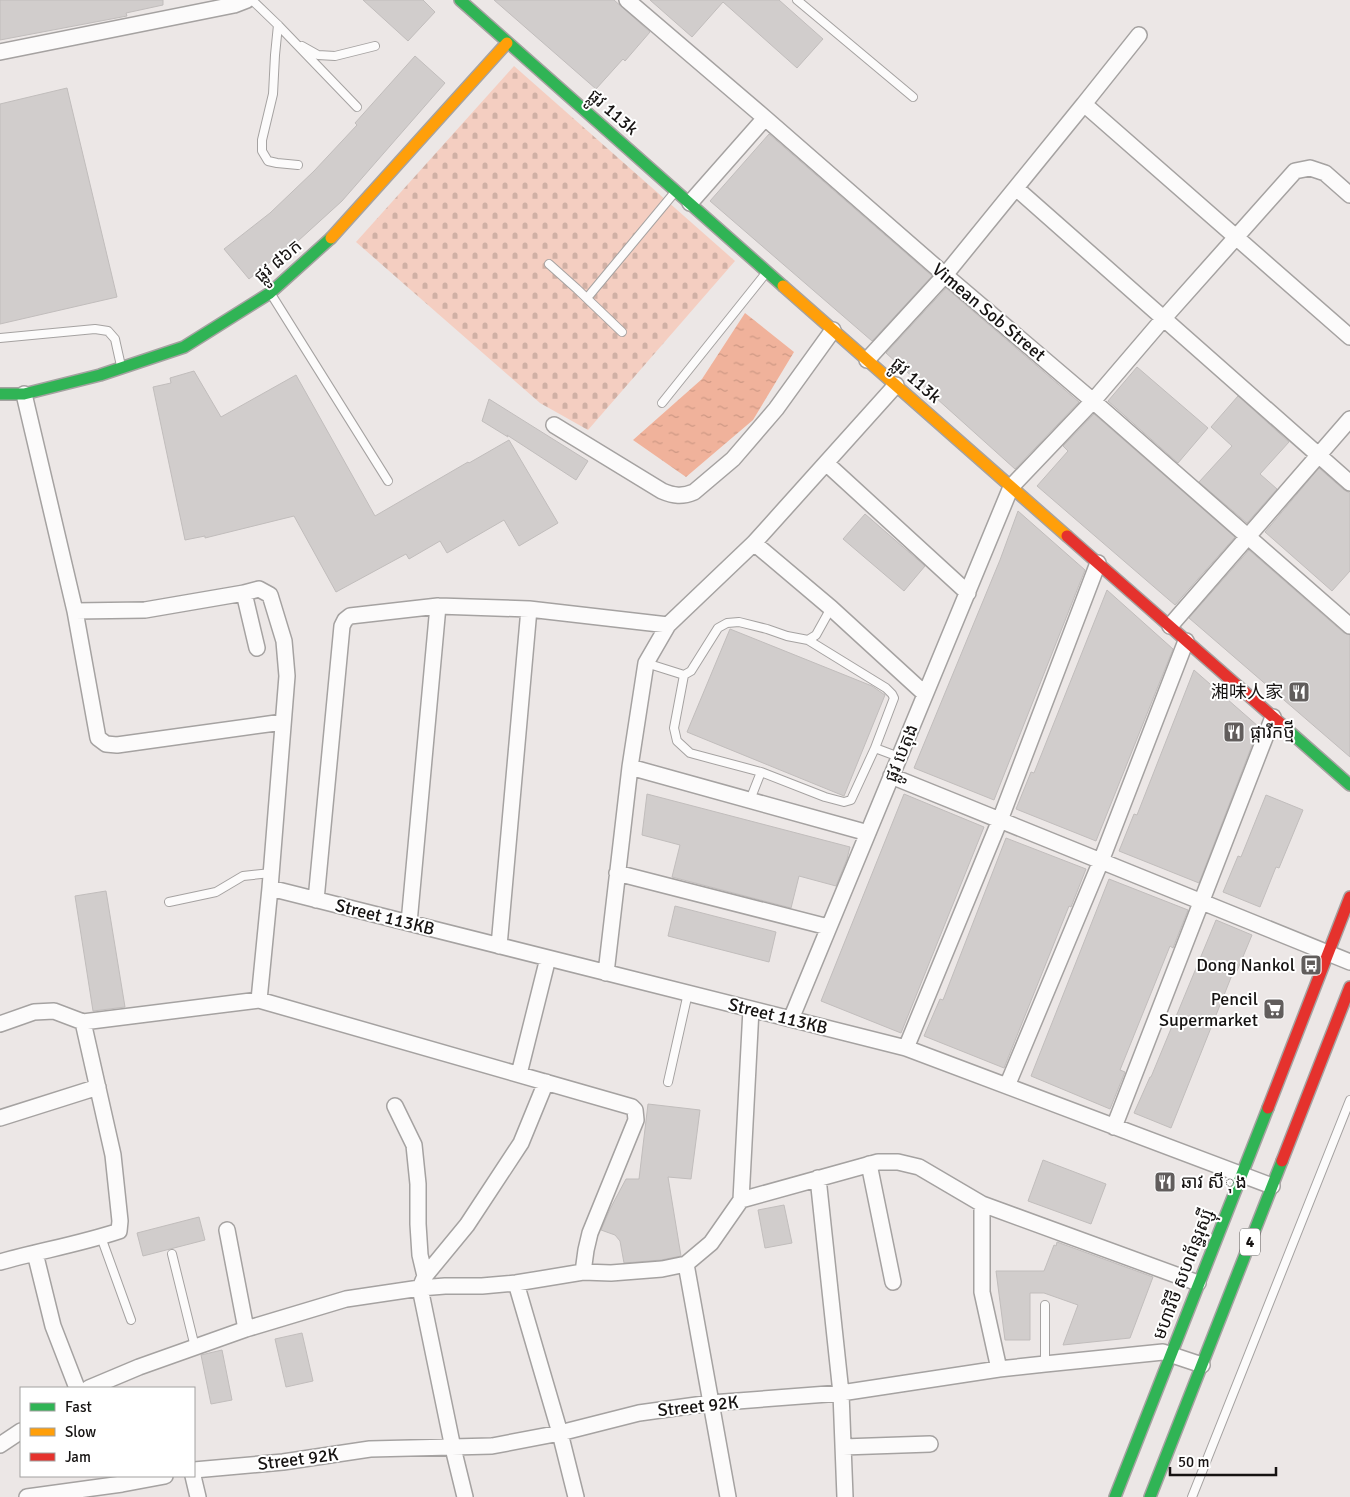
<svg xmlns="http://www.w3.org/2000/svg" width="1350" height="1497" viewBox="0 0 1350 1497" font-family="Signika,'Noto Sans SC','Noto Sans Khmer',sans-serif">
	<defs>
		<pattern id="cemetery-stones" width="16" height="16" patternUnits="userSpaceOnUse" patternTransform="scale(1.25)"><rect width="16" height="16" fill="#f4cec1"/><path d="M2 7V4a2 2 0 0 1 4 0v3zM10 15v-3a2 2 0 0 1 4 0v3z" fill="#d0b0a5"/></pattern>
		<pattern id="water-ripples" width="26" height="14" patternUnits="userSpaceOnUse" patternTransform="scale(1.25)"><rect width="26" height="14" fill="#f0b29b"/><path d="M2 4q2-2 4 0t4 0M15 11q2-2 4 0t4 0" fill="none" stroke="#cd9884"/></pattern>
	</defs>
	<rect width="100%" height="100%" fill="#ece7e6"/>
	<!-- cemetery -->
	<path fill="url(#cemetery-stones)" d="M514,66l221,195 -147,169 -48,-27 -184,-161z"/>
	<!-- water -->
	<path fill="url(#water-ripples)" d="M745,313l49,39 -41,68 -67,57 -53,-37 69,-61z"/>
	<!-- building -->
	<path fill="#d1cdcc" stroke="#c1bdbc" d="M0,0h163v5l-37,8 1,3 -127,24z
		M363,0h60l12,12 -27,29z
		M494,0h120l36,32 -25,29 -2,-2 -27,30z
		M650,0h129l44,39 -26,29 -74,-66 -31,35z
		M415,56l30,27 -103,118 -44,40 -1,-1 -48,39 -25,-30 46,-36 44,-42 43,-46 -2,-2z
		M67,88l50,209 -117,27v-220z
		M769,134l163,142 -60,65 -162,-140z
		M946,288l133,114 -64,67 -129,-116z
		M1137,367l71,61 -30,35 -70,-62z
		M194,371l27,46 75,-42 79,141 93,-54 1,1 40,-23 49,83 -39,23 -15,-26 -57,33 -7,-12 -31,18 -3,-5 -70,38 -42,-76 -89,22v-2l-20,4 -32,-153 18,-4 -1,-5z
		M1238,396l51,46 -29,32 17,15 -30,34 -48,-41 33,-36 -21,-19z
		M489,399l99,62 -12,19 -69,-45 1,2 -26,-16z
		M1094,414l141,123 -60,68 -138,-119 31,-35 -5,-5z
		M1319,468l25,22 6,3v78l-18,20 -67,-59z
		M1018,511l67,59 -91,230 -80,-32 86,-208z
		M865,514l60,52 -21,25 -61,-52z
		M1249,550l95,83 6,2v122l-161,-139z
		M1107,590l66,59 -77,192 -80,-32 15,-37 3,1z
		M730,629l142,57 13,9 -41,101 -157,-64z
		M1194,670l65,57 -60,156 -80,-32 15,-37 3,1z
		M647,794l203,53 -3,12 -11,27 -37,-10 -8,32 -119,-31 8,-32 -38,-10z
		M904,794l80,33 -83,206 -80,-32z
		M1266,795l37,15 -24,58 -3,-1 -16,40 -37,-15 15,-36 3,1z
		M1006,838l80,31 -15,38 -2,-1 -65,162 -80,-32 16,-37 3,1z
		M1109,879l79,31 -15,38 -3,-2 -50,124 5,2 -15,37 -79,-33z
		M106,891l19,116 -32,4 -18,-115z
		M675,906l101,26 -7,30 -101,-26z
		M1216,920l36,15 -15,36 -3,-1 -63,158 -37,-15 16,-36h1z
		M648,1104l52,6 -9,69 -23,-2 13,79 -20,4 -37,3 -4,-22 -5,-6 -14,-5 9,-21 16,-30h13z
		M1043,1160l63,24 -15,40 -63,-23z
		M784,1205l8,38 -27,5 -7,-38z
		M199,1217l6,23 -62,16 -6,-23z
		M1057,1242l96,35 -23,61 -67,7 15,-40 -34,-12h-14v47h-25l-9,-69h48l10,-26 2,1z
		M302,1333l11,48 -27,6 -11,-48z
		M222,1350l10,50 -21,4 -10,-49z"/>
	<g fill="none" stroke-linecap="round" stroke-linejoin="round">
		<!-- lane casing -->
		<g stroke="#a5a2a1" stroke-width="10">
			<path id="lane" d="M252,0l26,25 79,82
				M797,0l116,97
				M278,25l-3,30 -2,39 -11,46v11l6,10 9,2 21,2
				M302,46l16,9 17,1 40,-10
				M549,264l28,25 45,43
				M271,294l117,187
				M587,298l88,-106
				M0,338l95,-9 13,2 7,8 6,27
				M662,403l104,-130
				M646,663l38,12 7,-4 27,-43 9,-5 12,-1 28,7 20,7 21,4 8,-5 15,-27
				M684,675l-10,53 3,13 13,12 71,19 64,25 19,5 7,-2 24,-52 19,-50 -2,-4 -6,-6 -78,-48
				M875,748l24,9
				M750,800l11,-28
				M169,902l47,-10 27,-16 28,-3
				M668,1082l20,-89
				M101,1237l30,83
				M172,1254l23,93
				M1045,1305v59
				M1192,1497l158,-397"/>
		</g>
		<!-- street casing -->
		<g stroke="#a5a2a1" stroke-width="18">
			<path id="street" d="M627,0l138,118 180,157 148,126 257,225
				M1139,35l-55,69 266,233
				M0,52l234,-47 13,-5
				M1017,189l333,294
				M690,203l75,-85
				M867,360l78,-85 139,-171
				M24,394l51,217 23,127 8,6 11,1 166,-23
				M554,425l108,66c12,5 20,6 32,1l39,-33 43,-50 57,-79
				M826,463l142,130
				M754,543l77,65 94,86
				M244,593l15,-4 11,6 14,46 3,35 -17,212 -11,112
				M75,611l70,-1 99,-17 13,55
				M1170,626l180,-207
				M630,767l238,66
				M891,776l459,186
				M617,873l211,54
				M270,888l636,160 366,138
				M316,900l26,-274 3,-6 5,-4 88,-10 91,3 139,16
				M409,923l29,-317
				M499,946l30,-337
				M606,973l24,-206 16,-104 22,-38 86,-82 142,-158
				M791,1019l220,-532 82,-86 71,-83 131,-147 15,-3 15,5 25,22
				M0,1024l34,-12 20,-1 29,11 176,-22 373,107 3,3 1,10 -46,113 -4,17 -3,22
				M906,1048l94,-228 98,-257
				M519,1074l29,-116
				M1007,1086l94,-225 85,-220
				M395,1106l19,39 4,39v40l2,31 5,21
				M0,1118l98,-31
				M1114,1127l159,-410
				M869,1164l24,118
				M818,1178l23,215 4,104
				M741,1200l137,-38h20l21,5 63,37 216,79
				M982,1204v88l17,77
				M227,1230l19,99
				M35,1253l18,73 24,62
				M0,1262c39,-11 80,-18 119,-31l1,-10 -7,-66 -30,-133
				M686,1264l42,233
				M516,1283l44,150 16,64
				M89,1388l50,-21 107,-38 100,-30 74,-11 25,-2h37l34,-3 67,-11 28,1 51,-4 24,-5 25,-21 30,-43 10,-191
				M0,1445l21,-14
				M843,1447l87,-3
				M194,1470l89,-8 87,-13 122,-3 68,-13 79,-20 72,-10 130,-10 158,-24 46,-5 118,-12 39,13
				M193,1476l5,21
				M27,1497l95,-13 43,-8
				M465,1497l-12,-49 -33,-160 5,-12 42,-51 54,-82 25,-61"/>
		</g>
		<!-- fast casing -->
		<g stroke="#a5a2a1" stroke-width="14">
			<path id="fast" d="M460,0l323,286
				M0,394h24l76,-19 84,-28 86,-54 61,-55
				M1281,724l69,61
				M1115,1497l153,-389
				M1150,1497l132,-336"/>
		</g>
		<!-- slow casing -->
		<g stroke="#a5a2a1" stroke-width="14">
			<path id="slow" d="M331,238l176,-195
				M783,286l284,250"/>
		</g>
		<!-- jam casing -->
		<g stroke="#a5a2a1" stroke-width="14">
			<path id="jam" d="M1067,536l214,188
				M1268,1108l82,-211
				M1282,1161l68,-174"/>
		</g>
		<!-- lane -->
		<use href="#lane" stroke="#fcfbfb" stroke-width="8"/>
		<!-- street -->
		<use href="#street" stroke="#fcfbfb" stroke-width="15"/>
		<!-- fast -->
		<use href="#fast" stroke="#30b455" stroke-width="11"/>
		<!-- slow -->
		<use href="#slow" stroke="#ff9f0a" stroke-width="11"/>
		<!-- jam -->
		<use href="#jam" stroke="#e5322d" stroke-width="11"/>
	</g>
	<!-- icons -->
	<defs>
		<g id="restaurant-square" transform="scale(1.125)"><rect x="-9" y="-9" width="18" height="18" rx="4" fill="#615d5c" stroke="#fff"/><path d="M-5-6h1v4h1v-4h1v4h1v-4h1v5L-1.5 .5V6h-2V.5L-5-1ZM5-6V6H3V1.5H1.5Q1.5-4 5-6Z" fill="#fff"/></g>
		<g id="bus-square" transform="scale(1.125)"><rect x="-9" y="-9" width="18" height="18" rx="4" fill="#615d5c" stroke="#fff"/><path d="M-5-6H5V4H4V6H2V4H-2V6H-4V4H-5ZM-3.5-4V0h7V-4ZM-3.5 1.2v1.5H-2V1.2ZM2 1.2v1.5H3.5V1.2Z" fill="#fff"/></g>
		<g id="supermarket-square" transform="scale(1.125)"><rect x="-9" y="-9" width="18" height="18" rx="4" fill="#615d5c" stroke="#fff"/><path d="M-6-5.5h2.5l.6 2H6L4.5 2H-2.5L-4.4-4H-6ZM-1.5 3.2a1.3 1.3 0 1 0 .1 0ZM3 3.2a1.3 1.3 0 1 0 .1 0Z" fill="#fff"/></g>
	</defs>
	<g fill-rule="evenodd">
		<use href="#restaurant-square" x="1299" y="692"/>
		<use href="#restaurant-square" x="1234" y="732"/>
		<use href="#bus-square" x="1311" y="965"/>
		<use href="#supermarket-square" x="1274" y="1009"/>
		<use href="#restaurant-square" x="1165" y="1182"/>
	</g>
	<g text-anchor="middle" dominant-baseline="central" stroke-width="4" stroke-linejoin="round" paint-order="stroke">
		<!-- shield labels -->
		<rect fill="#fff" stroke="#5c5a59" stroke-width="1" x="1240" y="1228.5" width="20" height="27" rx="4"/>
		<g font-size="16" font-weight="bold" fill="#161312">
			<text x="1250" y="1242">4</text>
		</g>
		<!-- street labels -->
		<g font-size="18" fill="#161312" stroke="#fff">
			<text transform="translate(613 112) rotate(41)">ផ្លូវ 113k</text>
			<text transform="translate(278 261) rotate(-40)">ផ្លូវ ៨៦ក</text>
			<text transform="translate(989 312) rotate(40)">Vimean Sob Street</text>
			<text transform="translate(916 380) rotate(41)">ផ្លូវ 113k</text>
			<text transform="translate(901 753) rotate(-68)">ផ្លូវ បេតុង</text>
			<text transform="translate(385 917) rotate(14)">Street 113KB</text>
			<text transform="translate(778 1016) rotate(14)">Street 113KB</text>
			<text transform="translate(1183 1274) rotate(-69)">មហាវិថី សហព័ន្ធរុស្ស៊ី</text>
			<text transform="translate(698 1406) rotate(-6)">Street 92K</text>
			<text transform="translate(298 1459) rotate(-7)">Street 92K</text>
		</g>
		<!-- poi labels -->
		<g font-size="18" fill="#161312" stroke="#fff" text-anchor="end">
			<text x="1283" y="692">湘味人家</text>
			<text x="1250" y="732" text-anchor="start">ផ្ការីកថ្មី</text>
			<text x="1295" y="965">Dong Nankol</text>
			<text x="1258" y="999">Pencil<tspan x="1258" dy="21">Supermarket</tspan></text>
			<text x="1181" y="1182" text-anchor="start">ឆាវ សីុង</text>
		</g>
	</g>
	<!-- legend -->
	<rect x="20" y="1387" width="175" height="90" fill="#ffffff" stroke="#a2a1a0"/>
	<rect x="30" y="1403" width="25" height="8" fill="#30b455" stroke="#a2a1a0"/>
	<text x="65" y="1412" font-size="15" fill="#161312">Fast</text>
	<rect x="30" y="1428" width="25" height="8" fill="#ff9f0a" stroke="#a2a1a0"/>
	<text x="65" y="1437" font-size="15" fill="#161312">Slow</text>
	<rect x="30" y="1453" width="25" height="8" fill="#e5322d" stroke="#a2a1a0"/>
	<text x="65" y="1462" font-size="15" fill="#161312">Jam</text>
	<!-- scale -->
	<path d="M1170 1467v8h106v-8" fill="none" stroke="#161312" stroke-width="2.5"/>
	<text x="1178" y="1467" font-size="15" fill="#161312" stroke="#ffffff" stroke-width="4" paint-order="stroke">50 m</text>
</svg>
